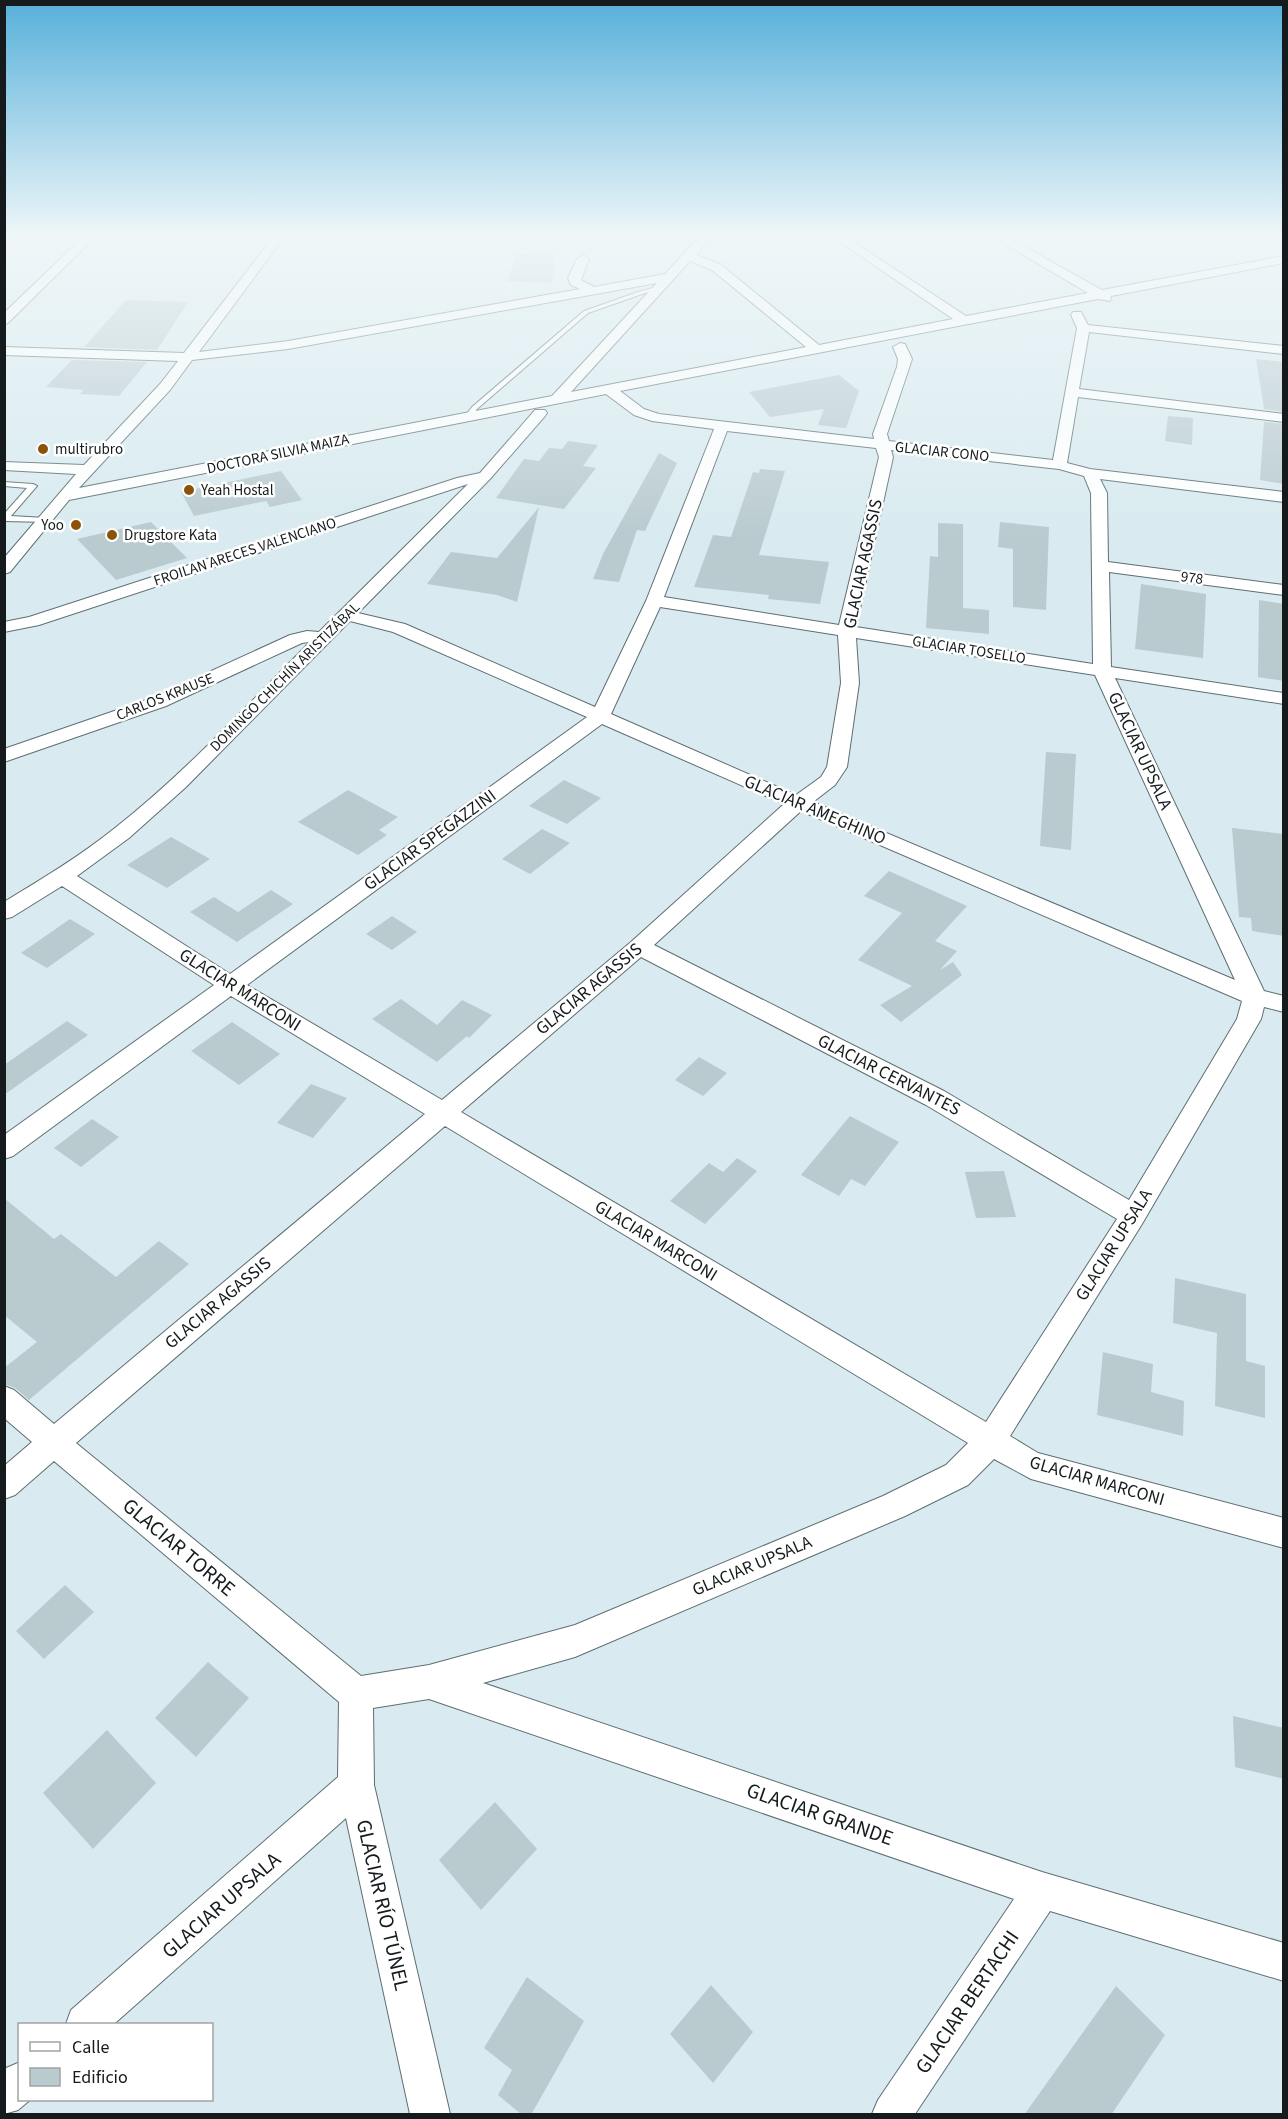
<svg xmlns="http://www.w3.org/2000/svg" width="1288" height="2119" viewBox="0 0 1288 2119" font-family="'Source Sans 3',sans-serif">
	<rect width="100%" height="100%" fill="#d9ebf0"/>
	<!-- building -->
	<path fill="#bacbd0" d="M553,253l2,16 -3,14 -45,-2 10,-27z
		M126,300l62,2 -31,48 -73,-3z
		M1256,359l28,3v50l-20,-3z
		M72,360l75,2 -28,34 -39,-2 4,-4 -38,-3z
		M839,375l20,16 -13,37 -28,-3 6,-16 -54,8 -21,-25z
		M1168,416l25,2 -1,27 -27,-4z
		M1264,422l20,2v60l-24,-4z
		M568,441l30,4 -15,21 13,2 -32,41 -68,-11 28,-39 15,2 10,-13 13,1z
		M659,453l18,10 -32,68 -8,-1 -18,52 -26,-3 10,-25z
		M760,469l25,2 -26,84 70,7 -9,42 -52,-5 1,-4 -75,-8 19,-52 18,2 22,-65 6,1z
		M281,471l21,29 -32,7 -4,-6 -72,15 -13,-24z
		M539,507l-22,95 -20,-7 -70,-11 24,-32 46,6z
		M151,522l36,36 -71,22 -39,-41z
		M1000,522l49,5 -3,83 -33,-3v-58l-15,-2z
		M938,523l25,1v84l26,2v24l-63,-6 4,-72 8,1z
		M1141,584l65,10 -3,64 -68,-9z
		M1259,600l25,4v77l-26,-4z
		M1046,752l30,2 -5,96 -31,-4z
		M564,780l37,18 -34,26 -38,-18z
		M348,790l50,27 -19,13 8,5 -29,20 -60,-33z
		M1232,828l52,6v102l-32,-5 -1,-13 -12,-1z
		M542,829l28,14 -40,31 -28,-15z
		M171,837l39,22 -43,29 -40,-23z
		M889,871l78,35 -32,35 22,10 -17,19 13,-8 9,13 -61,47 -21,-17 32,-19 -54,-26 44,-47 -38,-17z
		M271,890l22,14 -56,38 -47,-30 24,-15 24,15z
		M392,916l25,16 -25,18 -26,-16z
		M70,919l25,15 -48,34 -26,-15z
		M401,999l36,26 25,-25 30,15 -23,23 -2,-2 -30,26 -65,-43z
		M67,1021l21,14 -84,60v-30z
		M232,1022l48,32 -41,31 -48,-34z
		M699,1057l28,16 -24,23 -28,-16z
		M311,1084l36,14 -34,40 -36,-15z
		M850,1116l49,26 -34,44 -14,-7 -12,17 -38,-21z
		M92,1119l27,18 -38,30 -27,-19z
		M737,1158l20,13 -52,53 -35,-23 39,-38 14,9z
		M1004,1171l12,46 -40,1 -11,-46z
		M4,1198l50,41 7,-5 55,43 43,-36 30,23 -160,136 -14,-12 -11,-4v-16l33,-26 -33,-27z
		M1175,1278l71,16v67l19,5v52l-50,-12 2,-73 -44,-10z
		M1103,1352l50,12 -2,28 33,9 -1,35 -86,-21z
		M65,1585l29,27 -50,47 -28,-28z
		M208,1662l41,36 -53,59 -41,-39z
		M1233,1716l51,12v51l-49,-12z
		M107,1730l49,53 -63,66 -50,-56z
		M495,1802l42,47 -56,61 -42,-50z
		M527,1977l57,44 -53,94h-9l-24,-20 14,-25 -28,-22z
		M711,1985l42,47 -40,51 -43,-49z
		M1116,1986l49,49 -54,80h-87z"/>
	<g fill="none" stroke-linecap="round" stroke-linejoin="round">
		<!-- service casing -->
		<g stroke="#5e6e72" stroke-width="2">
			<path id="service" d="M661,286l2,3 -18,4 -57,20 -111,96 -6,8 -6,-1 7,-9 112,-96 57,-20z
				M4,482l29,2 4,2 -26,30 34,2 4,2 -1,2 -44,-1v-7l23,-26 -23,-2z"/>
		</g>
		<!-- minor casing -->
		<g stroke="#5e6e72" stroke-width="2">
			<path id="minor" d="M83,237h12l-87,86 -4,1v-11z
				M273,237h11l-85,115 89,-11 292,-52 -9,-4 -3,-7 9,-19 6,-4 6,4 -8,21 13,7 71,-13 34,-37h12l-15,18 24,9 99,81 134,-26 -120,-82h13l120,79 122,-23 -95,-56h14l95,53 182,-34v7l-173,33 -1,5 -12,-2 -478,92 24,18 15,5 215,25 -1,-5 24,-67 1,-8 -5,-12 7,-4 5,1 7,15 -25,75 2,7 164,19 24,-132 -6,-13 2,-3h8l7,13 196,21v8l-195,-22 -10,57 205,25v8l-206,-25 -11,66 23,6 194,23v10l-184,-23 7,14 1,69 176,23v10l-175,-23 2,95 173,26v11l-169,-26 149,313 20,5v16l-20,-5 -3,12 -119,205 -132,212 28,17 246,65v30l-253,-69 -37,-20 -26,26 -63,31 -330,141 -92,26 559,189 242,71v38l-234,-70 -135,203h-43l6,-14 136,-201 -585,-200 -56,9 1,77 76,329h-40l-64,-296 -232,206h-48l5,-14 267,-233 1,-75 -285,-241 -39,34 -11,4v-33l28,-24 -28,-24v-32l10,4 40,34 371,-310 -194,-118 -218,160 -9,3v-24l210,-150 -152,-99 -50,31 -8,2v-17c38,-23 76,-46 111,-74 70,-55 132,-123 195,-186l-8,1 -136,63 -162,56v-13l148,-51 138,-63 17,-4 12,1 149,-148 -429,141 -35,7v-10l25,-5 428,-139 23,-5 55,-63h10l2,3 -2,3 -55,63 -132,134 47,11 190,83 51,-106 68,-172 -62,-8 -18,-6 -28,-21 -537,106 -59,72 -6,2v-16l72,-84 -72,-4v-8l80,3 76,-81 18,-23 -174,-6v-8l180,6zM690,261l22,9 94,77 -235,45zM657,283l-105,113 -473,92 91,-98 22,-30 96,-11zM727,431l149,17 3,9 -40,168 -175,-28zM891,450l168,19 25,7 7,17 2,171 -237,-37 37,-170zM660,607l178,28 3,48 -14,84 -6,10 -25,18 -185,-81zM350,621l43,11 194,85 -357,257 -153,-98 52,-38 57,-51zM856,638l239,37 140,305 -422,-178 22,-17 12,-18 12,-84zM602,724l182,80 -153,138 -189,158 -195,-115zM801,811l441,190 -5,18 -108,181 -185,-109 -290,-146zM641,957l285,148 191,114 -131,203 -525,-310zM445,1126l523,317 -22,22 -63,31 -308,129 -146,40 -68,11 -285,-233z
				M20,2062v38h10l-12,10 -14,4v-45z"/>
		</g>
		<!-- tertiary casing -->
		<g stroke="#5e6e72" stroke-width="1">
			<path id="tertiary" d="M4,237h23l-2,3 -21,4z"/>
		</g>
		<!-- service -->
		<use href="#service" fill="#fff" fill-rule="evenodd"/>
		<!-- minor -->
		<use href="#minor" fill="#fff" fill-rule="evenodd"/>
		<!-- tertiary -->
		<use href="#tertiary" fill="#fff" fill-rule="evenodd"/>
	</g>
	<!-- sky -->
	<linearGradient id="sky" x2="0" y2="1"><stop stop-color="#57b0da"/><stop offset="0.44" stop-color="#eef6f8"/><stop offset="1" stop-color="#eef6f8" stop-opacity="0"/></linearGradient>
	<rect width="1288" height="534" fill="url(#sky)"/>
	<!-- markers -->
	<g fill="#8b5308" stroke="#fff" stroke-width="2">
		<circle cx="43" cy="449" r="6"/>
		<circle cx="189" cy="490" r="6"/>
		<circle cx="76" cy="525" r="6"/>
		<circle cx="112" cy="535" r="6"/>
	</g>
	<g text-anchor="middle" dominant-baseline="central" stroke-width="5" stroke-linejoin="round" paint-order="stroke">
		<!-- far-poi labels -->
		<g font-size="15" fill="#151b1d" stroke="#fff" text-anchor="start">
			<text x="55" y="449">multirubro</text>
			<text x="201" y="490">Yeah Hostal</text>
			<text x="64" y="525" text-anchor="end">Yoo</text>
			<text x="124" y="535">Drugstore Kata</text>
		</g>
		<!-- far-street labels -->
		<g font-size="15" fill="#151b1d" stroke="#fff">
			<text transform="translate(942 452) rotate(6)">GLACIAR CONO</text>
			<text transform="translate(278 454) rotate(-12)">DOCTORA SILVIA MAIZA</text>
			<text transform="translate(245 552) rotate(-18)">FROILAN ARECES VALENCIANO</text>
			<text transform="translate(1192 578) rotate(8)">978</text>
			<text transform="translate(969 650) rotate(9)">GLACIAR TOSELLO</text>
			<text transform="translate(285 677) rotate(-45)">DOMINGO CHICHÍN ARISTIZÁBAL</text>
			<text transform="translate(165 697) rotate(-22)">CARLOS KRAUSE</text>
		</g>
		<!-- street labels -->
		<g font-size="18" fill="#151b1d" stroke="#fff">
			<text transform="translate(863 564) rotate(-78)">GLACIAR AGASSIS</text>
			<text transform="translate(1140 751) rotate(65)">GLACIAR UPSALA</text>
			<text transform="translate(815 810) rotate(23)">GLACIAR AMEGHINO</text>
			<text transform="translate(430 840) rotate(-36)">GLACIAR SPEGAZZINI</text>
			<text transform="translate(589 989) rotate(-40)">GLACIAR AGASSIS</text>
			<text transform="translate(240 990) rotate(32)">GLACIAR MARCONI</text>
			<text transform="translate(889 1075) rotate(27)">GLACIAR CERVANTES</text>
			<text transform="translate(656 1241) rotate(31)">GLACIAR MARCONI</text>
			<text transform="translate(1114 1245) rotate(-58)">GLACIAR UPSALA</text>
			<text transform="translate(218 1303) rotate(-40)">GLACIAR AGASSIS</text>
			<text transform="translate(1097 1481) rotate(16)">GLACIAR MARCONI</text>
			<text transform="translate(752 1566) rotate(-23)">GLACIAR UPSALA</text>
		</g>
		<!-- near-street labels -->
		<g font-size="21" fill="#151b1d" stroke="#fff">
			<text transform="translate(179 1547) rotate(40)">GLACIAR TORRE</text>
			<text transform="translate(820 1814) rotate(19)">GLACIAR GRANDE</text>
			<text transform="translate(221 1905) rotate(-41)">GLACIAR UPSALA</text>
			<text transform="translate(383 1905) rotate(77)">GLACIAR RÍO TÚNEL</text>
			<text transform="translate(967 2002) rotate(-56)">GLACIAR BERTACHI</text>
		</g>
	</g>
	<!-- border -->
	<rect width="1288" height="2119" fill="none" stroke="#151b1d" stroke-width="12"/>
	<!-- legend -->
	<rect x="18" y="2023" width="195" height="78" fill="#ffffff" stroke="#a1a4a5" stroke-width="1.5"/>
	<rect x="30" y="2042" width="30" height="9" fill="#ffffff" stroke="#a1a4a5" stroke-width="1.5"/>
	<text x="72" y="2053" font-size="18" fill="#151b1d">Calle</text>
	<rect x="30" y="2068" width="30" height="18" fill="#bacbd0" stroke="#a1a4a5" stroke-width="1.5"/>
	<text x="72" y="2083" font-size="18" fill="#151b1d">Edificio</text>
</svg>
